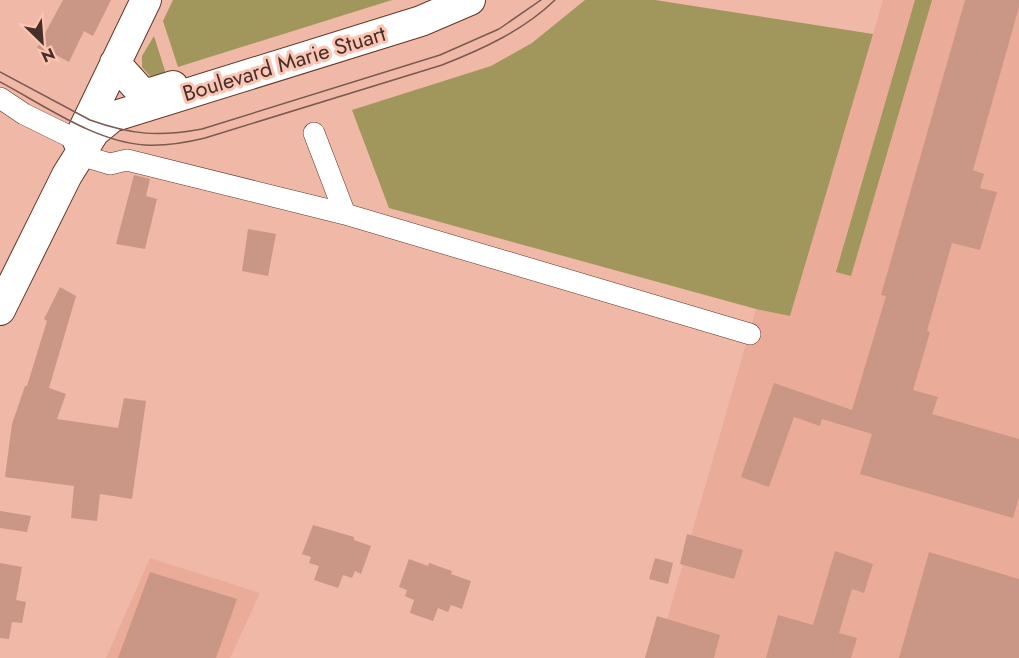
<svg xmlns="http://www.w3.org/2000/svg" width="1019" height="658" viewBox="0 0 1019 658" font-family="Jost,sans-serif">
	<rect width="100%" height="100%" fill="#efb8a7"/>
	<!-- built -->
	<path fill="#eaac99" d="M883,0h136v658h-363l100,-349 34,7z
		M150,558l110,35 -30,65h-124z"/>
	<!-- green -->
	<path fill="#a1965c" d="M173,0h219l-214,67 -15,-46z
		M585,0h70l218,34 -83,282 -34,-7 -367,-101 -37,-98 139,-44 41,-23z
		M915,0h17l-81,276 -15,-4z
		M154,36l12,38 -7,3 -9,-1 -8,-9v-11z"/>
	<!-- building -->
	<path fill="#ca9685" d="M63,0h48l-18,36 -9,-5 -15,31 -13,-7 -1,3 -18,-10z
		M965,0h54v7l-46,163 11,4 -4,14 17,4 -17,58 -28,-7 -25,88 3,1 -17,58 25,7 -6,17 87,25v58l-6,21 -153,-44 12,-40 -50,-15 -2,7 -26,-9 -25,70 -28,-10 33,-94 78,27 34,-114 -5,-1z
		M134,175l16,4 -4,17 11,3 -12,50 -29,-5z
		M248,229l28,5 -8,42 -26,-5z
		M60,287l16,9 -27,92 17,6 -9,25 61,9 6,-30 22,3 -14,98 -32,-5 -3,27 -26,-3 3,-32 -69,-9 7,-53 13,-38h2l20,-65 -3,-2z
		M0,511l31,5 -4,16 -27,-4z
		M313,525l41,12v3l17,6 -10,28 -6,-3 -3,7 -9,-3 -5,13 -24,-8 5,-14 -10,-3 2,-6 -9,-3z
		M687,534l56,16 -9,29 -54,-15z
		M835,551l38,13 -9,29 -12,-4 -13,44 18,5 -6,20h-85l12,-43 35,10z
		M929,552l90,27v79h-120z
		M655,558l18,5 -5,21 -19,-5z
		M409,559l19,7 1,-3 23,8 -1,3 20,7 -9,28 -11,-4 -3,7 -10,-4 -5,13 -23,-8 4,-13 -9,-4 2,-6 -8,-3z
		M0,563l22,4 -6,33 10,2 -4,21 -10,-1 -3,17 -9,-1z
		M150,572l87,27 -21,59h-98z
		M657,616l63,19 -6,23h-69z"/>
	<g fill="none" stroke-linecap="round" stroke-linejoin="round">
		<!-- minor casing -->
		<g stroke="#633628" stroke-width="22">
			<path id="minor" d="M0,98l24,16 63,31
				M314,133l31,81 405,120
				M80,155l30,9 17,-4 218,54"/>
		</g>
		<!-- secondary casing -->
		<g stroke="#633628" stroke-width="32">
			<path id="secondary" d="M115,63l29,32 29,-9
				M78,141l68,-141
				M0,310l67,-135 27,-43 18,-15 309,-96 49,-21"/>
		</g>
		<!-- minor -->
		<use href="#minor" stroke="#fff" stroke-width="21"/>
		<!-- secondary -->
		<use href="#secondary" stroke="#fff" stroke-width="30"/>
		<!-- tram -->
		<path stroke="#7b5a50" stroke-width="1.5" d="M0,72l90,48c42,15 69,17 112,9l238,-74 59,-26 42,-29
			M0,82c44,23 95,60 145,63 21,1 40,-2 60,-7l237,-73c41,-16 82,-35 113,-65"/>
	</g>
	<g text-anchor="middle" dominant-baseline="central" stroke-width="6" stroke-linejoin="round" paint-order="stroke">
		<!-- street labels -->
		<g font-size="22" fill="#452f28" stroke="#fcc5b3">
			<text transform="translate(284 63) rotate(-17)">Boulevard Marie Stuart</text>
		</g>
	</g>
	<!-- north arrow -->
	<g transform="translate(42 42) rotate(155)" stroke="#fcc5b3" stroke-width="4.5" paint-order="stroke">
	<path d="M0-4.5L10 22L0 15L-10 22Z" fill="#452f28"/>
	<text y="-9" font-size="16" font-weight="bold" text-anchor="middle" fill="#452f28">N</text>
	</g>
</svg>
